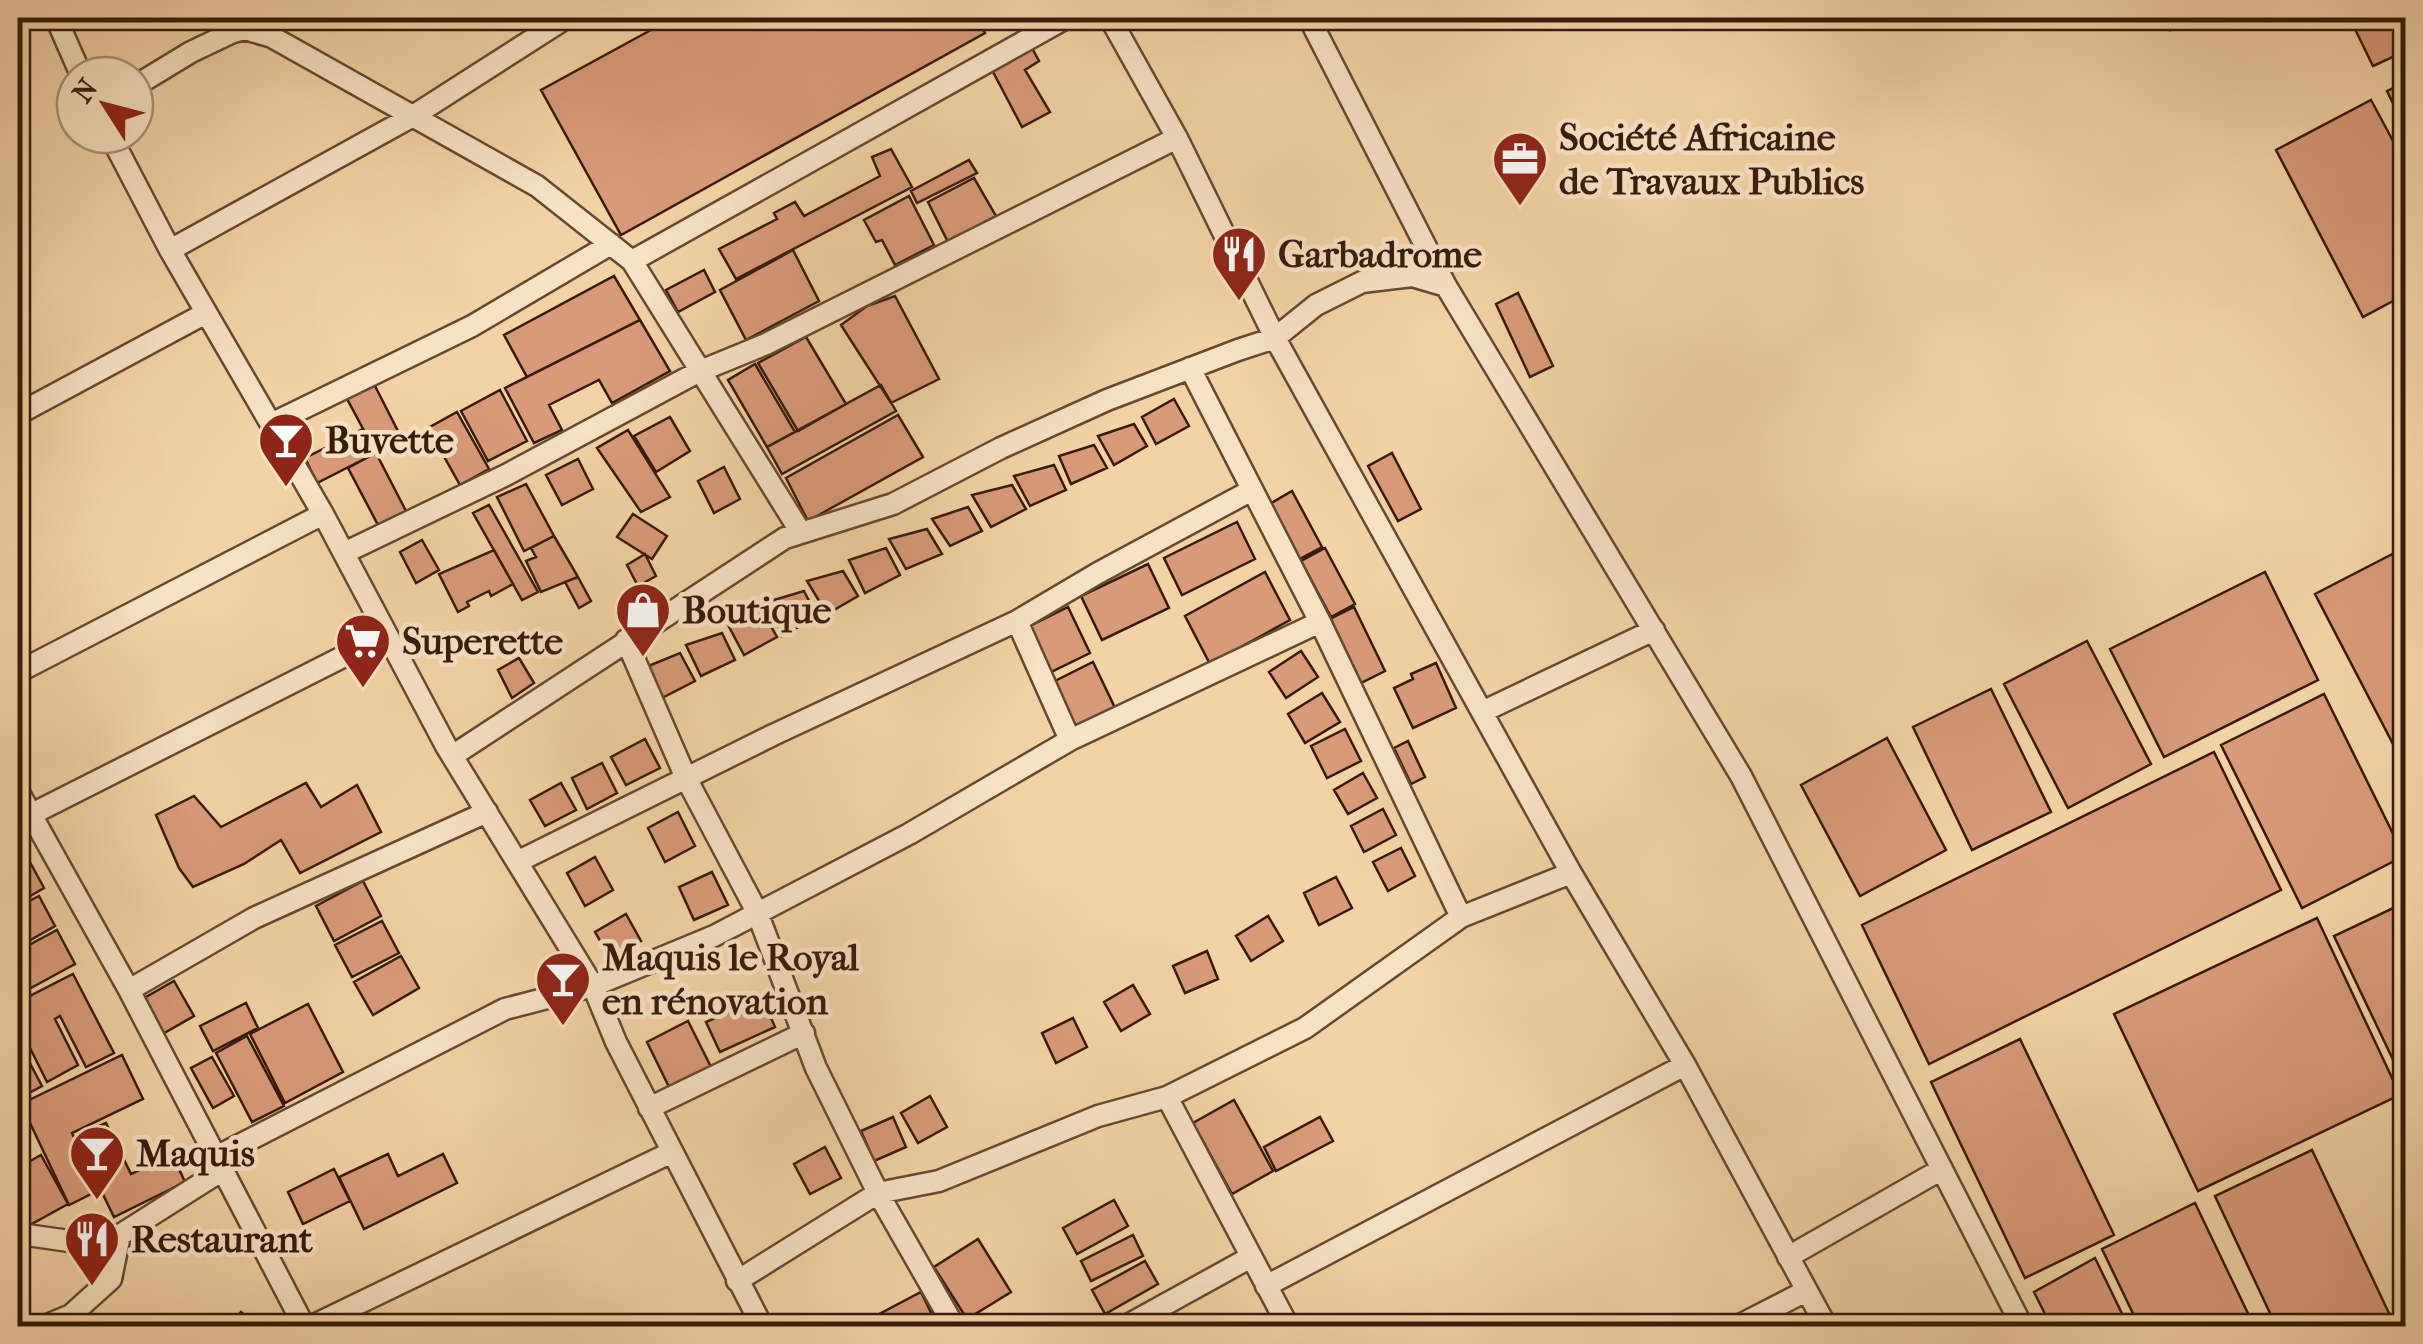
<svg xmlns="http://www.w3.org/2000/svg" width="2423" height="1344" viewBox="0 0 2423 1344" font-family="'IM FELL French Canon',serif">
	<rect width="100%" height="100%" fill="#f3d3a5"/>
	<filter id="stains"><feTurbulence type="fractalNoise" baseFrequency=".002" numOctaves="4"/><feColorMatrix values="0 0 0 0 .2 0 0 0 0 .09 0 0 0 0 .02 0 0 0 .5 -.17"/></filter>
	<radialGradient id="worn" r=".72"><stop offset=".6" stop-color="#630" stop-opacity="0"/><stop offset="1" stop-color="#630" stop-opacity=".3"/></radialGradient>
	<!-- building -->
	<path fill="#d99a7a" stroke="#371b0c" stroke-width="2.5" d="M673,18h303l9,15 -364,202 -80,-145z
		M976,18h27l-21,11z
		M2164,18h31l-25,12z
		M2364,18h42v33l-33,15 -21,-43z
		M1032,48l7,13 -14,9 25,42 -28,15 -30,-57z
		M2406,82v48l-19,-39z
		M2371,100l35,65v129l-43,23 -87,-167z
		M891,149l21,38 -176,92 -17,-30 58,-30 -3,-6 21,-11 9,14 76,-40 -8,-19z
		M969,160l8,13 -60,30 -6,-12z
		M974,178l22,38 -48,26 -20,-40z
		M909,196l25,49 -39,20 -13,-25 -6,2 -12,-22z
		M793,250l26,51 -73,39 -26,-50z
		M704,270l11,22 -37,20 -12,-22z
		M614,276l26,44 -113,57 -23,-42z
		M1518,293l35,73 -23,11 -34,-73z
		M895,296l44,83 -48,24 -50,-78 26,-19z
		M640,320l30,51 -58,32 -13,-23 -50,25 13,25 -28,13 -29,-55z
		M806,337l40,67 -48,27 -40,-68z
		M755,364l40,68 -28,15 -39,-67z
		M373,382l29,57 -26,14 -31,-58z
		M881,385l15,26 -114,63 -15,-27z
		M500,390l27,51 -39,20 -27,-50z
		M1174,399l15,27 -33,18 -14,-27z
		M457,412l32,57 -29,16 -32,-57z
		M898,415l25,42 -115,64 -22,-43z
		M670,417l20,34 -34,21 -22,-36z
		M1134,424l13,22 -33,19 -16,-29z
		M363,429l13,24 -59,30 -12,-25z
		M628,430l42,67 -29,15 -44,-64z
		M1094,445l13,23 -36,16 -12,-28z
		M376,453l30,58 -28,14 -30,-57z
		M1392,453l29,56 -23,12 -30,-55z
		M578,459l15,30 -31,16 -16,-30z
		M1054,465l12,25 -36,16 -16,-30z
		M724,467l16,32 -26,14 -16,-32z
		M526,484l28,52 -30,15 -27,-54z
		M1012,485l14,24 -35,18 -19,-32z
		M1292,491l30,56 -26,14 -30,-55z
		M489,505l49,87 -16,8 -49,-87z
		M968,507l14,24 -32,15 -18,-27z
		M633,514l34,22 -15,23 -35,-22z
		M1237,522l18,37 -73,36 -18,-37z
		M927,529l15,25 -36,15 -17,-30z
		M554,536l24,41 -37,15 -15,-31 10,-4 -5,-9z
		M422,540l17,30 -23,13 -16,-31z
		M2406,547v222l-91,-175z
		M886,548l14,27 -35,18 -16,-33z
		M1325,548l30,56 -24,13 -30,-56z
		M494,550l19,34 -22,12 -2,-5 -22,11 2,4 -11,6 -19,-38z
		M645,554l11,22 -18,10 -11,-21z
		M1148,564l21,44 -67,32 -21,-44z
		M843,571l15,25 -31,18 -20,-33z
		M1265,572l25,48 -80,44 -25,-48z
		M2265,572l53,108 -154,77 -54,-108z
		M578,577l13,24 -12,7 -14,-26z
		M804,591l13,26 -35,19 -15,-34z
		M1068,607l22,46 -39,19 -23,-45z
		M1354,607l31,64 -24,12 -31,-64z
		M763,612l14,25 -33,18 -17,-32z
		M722,633l13,27 -34,16 -15,-31z
		M2087,641l64,123 -83,44 -64,-124z
		M1301,651l17,26 -32,21 -17,-26z
		M680,653l15,28 -35,18 -14,-32z
		M519,658l15,25 -22,15 -14,-28z
		M1093,662l24,50 -41,20 -25,-49z
		M1436,663l20,45 -43,20 -19,-40 19,-9 -2,-5z
		M1991,689l60,123 -79,38 -59,-123z
		M1322,693l18,29 -35,21 -17,-29z
		M2324,694l80,162 -102,52 -81,-163z
		M1345,729l16,32 -34,17 -16,-32z
		M1887,738l59,112 -86,46 -59,-111z
		M645,739l15,29 -34,17 -15,-28z
		M1408,741l17,36 -14,7 -17,-36z
		M2214,752l67,138 -352,174 -67,-139z
		M602,763l15,30 -30,16 -15,-31z
		M1363,773l14,25 -29,16 -14,-24z
		M306,783l15,24 36,-22 24,47 -81,41 -19,-33 -37,24 -51,23 -14,-19 -23,-53 38,-19 27,31z
		M561,783l15,27 -31,16 -15,-26z
		M1383,809l13,26 -32,17 -13,-26z
		M678,812l17,34 -30,16 -17,-34z
		M18,840l26,48 -26,15z
		M1401,848l14,28 -27,15 -15,-29z
		M595,857l18,33 -28,16 -18,-33z
		M712,872l16,33 -34,15 -15,-33z
		M1336,877l16,31 -33,17 -15,-32z
		M363,881l18,35 -47,25 -18,-35z
		M39,896l16,30 -37,21v-40z
		M2406,902v185l-72,-151z
		M626,914l15,27 -31,17 -15,-26z
		M1268,916l15,25 -32,20 -15,-25z
		M2317,918l83,177 -202,96 -84,-177z
		M382,921l17,32 -47,24 -17,-32z
		M57,930l18,34 -57,31v-44z
		M1207,951l11,28 -33,14 -12,-27z
		M401,956l18,32 -46,27 -19,-33z
		M73,974l41,79 -28,14 -26,-51 -5,3 23,46 -31,17 -29,-58v-22z
		M174,981l20,35 -35,20 -20,-35z
		M1133,985l17,29 -29,17 -17,-29z
		M762,997l13,30 -55,25 -14,-30z
		M246,1003l12,25 -45,23 -13,-25z
		M308,1004l35,68 -58,31 -35,-69z
		M1073,1018l14,29 -31,16 -14,-30z
		M688,1021l25,50 -42,20 -24,-49z
		M247,1036l37,70 -32,16 -36,-69z
		M2020,1039l94,196 -89,43 -94,-196z
		M24,1052l18,34 -24,13v-43z
		M122,1055l21,44 -71,34 27,57 -30,15 -48,-101z
		M212,1057l22,39 -21,12 -22,-40z
		M930,1096l17,31 -29,16 -17,-30z
		M1234,1100l39,71 -41,23 -39,-71z
		M893,1117l13,30 -32,14 -13,-30z
		M1320,1117l13,24 -57,30 -12,-24z
		M106,1123l25,51 41,-20 13,28 -71,35 -39,-80z
		M825,1147l16,31 -31,16 -16,-30z
		M2312,1150l83,176h-119l-61,-130z
		M388,1154l10,22 45,-22 14,29 -93,46 -25,-52z
		M41,1155l27,49 -40,22 -10,-19v-39z
		M334,1169l16,32 -47,23 -15,-32z
		M1114,1200l14,26 -51,28 -14,-26z
		M2195,1203l59,123h-115l-37,-77z
		M1133,1235l10,21 -52,25 -10,-20z
		M978,1239l33,53 -44,27 -33,-52z
		M2095,1258l33,68h-77l-17,-34z
		M1145,1261l13,23 -53,30 -13,-24z
		M921,1292l16,33 -68,1 -3,-5z
		M241,1312l15,14h-28z"/>
	<g fill="none" stroke-linecap="round" stroke-linejoin="round">
		<!-- street casing -->
		<g stroke="#664932" stroke-width="25">
			<path id="street" d="M56,18l25,57
				M1110,18l67,120 98,200 296,535 114,192 141,261
				M1309,18l137,268 295,490 281,550
				M135,86l56,-34 42,-20 12,-3 27,8 265,149 95,75 168,270
				M110,135l60,115 153,264 123,232 147,240 23,56 146,284
				M170,250l243,-134 153,-98
				M632,261l434,-243
				M1190,368l130,254 141,295
				M18,414l188,-101
				M271,424l201,-98 139,-82
				M344,553l162,-78 192,-103 68,-28 411,-206
				M1017,621l53,119
				M626,640l60,138 71,134 59,156 62,125 76,133
				M18,672l305,-158
				M1484,711l170,-81
				M452,756l333,-218 108,-34 108,-56 106,-48 131,-50 37,-12 41,-33 46,-23 50,-6 34,10
				M18,791l111,199 175,336
				M18,821l368,-186
				M517,862l256,-127 244,-114 81,-48 154,-83
				M129,990l125,-72 233,-106
				M1167,1097l121,229
				M649,1108l155,-75
				M216,1157l289,-148 88,-23 121,-50 195,-102 161,-94 250,-118
				M18,1227l9,8 63,9 30,-9 101,-64
				M1788,1257l154,-88
				M737,1281l141,-88 61,-12 159,-65 69,-19 138,-69 156,-111 110,-44
				M1266,1286l419,-221
				M45,1326l26,-11 40,-36 9,-44
				M312,1326l360,-174
				M1126,1326l125,-69
				M1738,1326l68,-35"/>
		</g>
		<!-- street -->
		<use href="#street" stroke="#f7e2c4" stroke-width="20"/>
	</g>
	<!-- icons -->
	<defs>
		<g id="office-pin" transform="scale(2.875)"><path d="M0 17L-7.5 6A9.5 9.5 0 1 1 7.5 6Z" fill="#8f2418" stroke="#f7e2c4"/><path d="M-6-3h4V-5.5h4V-3h4V5H-6ZM-1-4.5V-3h2v-1.5ZM-6 0V1H6V0Z" fill="#fff"/></g>
		<g id="restaurant-pin" transform="scale(2.875)"><path d="M0 17L-7.5 6A9.5 9.5 0 1 1 7.5 6Z" fill="#8f2418" stroke="#f7e2c4"/><path d="M-5-6h1v4h1v-4h1v4h1v-4h1v5L-1.5 .5V6h-2V.5L-5-1ZM5-6V6H3V1.5H1.5Q1.5-4 5-6Z" fill="#fff"/></g>
		<g id="bar-pin" transform="scale(2.875)"><path d="M0 17L-7.5 6A9.5 9.5 0 1 1 7.5 6Z" fill="#8f2418" stroke="#f7e2c4"/><path d="M-6-5H6L.8 .8V4.5H3.5V6h-7V4.5H-.8V.8Z" fill="#fff"/></g>
		<g id="shop-pin" transform="scale(2.875)"><path d="M0 17L-7.5 6A9.5 9.5 0 1 1 7.5 6Z" fill="#8f2418" stroke="#f7e2c4"/><path d="M-5-2.5h2.3a2.7 3.5 0 0 1 5.4 0H5L5.5 6h-11ZM-1.5-2.5h3a1.5 2.3 0 0 0-3 0Z" fill="#fff"/></g>
		<g id="supermarket-pin" transform="scale(2.875)"><path d="M0 17L-7.5 6A9.5 9.5 0 1 1 7.5 6Z" fill="#8f2418" stroke="#f7e2c4"/><path d="M-6-5.5h2.5l.6 2H6L4.5 2H-2.5L-4.4-4H-6ZM-1.5 3.2a1.3 1.3 0 1 0 .1 0ZM3 3.2a1.3 1.3 0 1 0 .1 0Z" fill="#fff"/></g>
	</defs>
	<g fill-rule="evenodd">
		<use href="#office-pin" x="1520" y="159"/>
		<use href="#restaurant-pin" x="1239" y="254"/>
		<use href="#bar-pin" x="286" y="440"/>
		<use href="#shop-pin" x="643" y="610"/>
		<use href="#supermarket-pin" x="363" y="641"/>
		<use href="#bar-pin" x="563" y="979"/>
		<use href="#bar-pin" x="97" y="1153"/>
		<use href="#restaurant-pin" x="92" y="1239"/>
	</g>
	<g text-anchor="middle" dominant-baseline="central" stroke-width="9" stroke-linejoin="round" paint-order="stroke">
		<!-- poi labels -->
		<g font-size="38" font-weight="bold" fill="#371b0c" stroke="#f7e2c4" text-anchor="start">
			<text x="1559" y="137">Société Africaine<tspan x="1559" dy="44">de Travaux Publics</tspan></text>
			<text x="1278" y="254">Garbadrome</text>
			<text x="325" y="440">Buvette</text>
			<text x="682" y="610">Boutique</text>
			<text x="402" y="641">Superette</text>
			<text x="602" y="957">Maquis le Royal<tspan x="602" dy="44">en rénovation</tspan></text>
			<text x="136" y="1153">Maquis</text>
			<text x="131" y="1239">Restaurant</text>
		</g>
	</g>
	<!-- margin -->
	<rect width="2423" height="1344" fill="none" stroke="#f3d3a5" stroke-width="60"/>
	<rect x="20" y="20" width="2383" height="1304" fill="none" stroke="#371b0c" stroke-width="5"/>
	<rect x="30" y="30" width="2363" height="1284" fill="none" stroke="#371b0c" stroke-width="2.5"/>
	<!-- north arrow -->
	<g transform="translate(105 105) rotate(306)"><circle r="48" fill="#f7e2c4" stroke="#aa927a" stroke-width="2.5"/>
	<path d="M0-8L18 38L0 25L-18 38Z" fill="#8f2418"/>
	<text y="-15" font-size="28" font-weight="bold" text-anchor="middle" fill="#371b0c">N</text>
	</g>
	<rect width="100%" height="100%" filter="url(#stains)"/>
	<rect width="100%" height="100%" fill="url(#worn)"/>
</svg>
